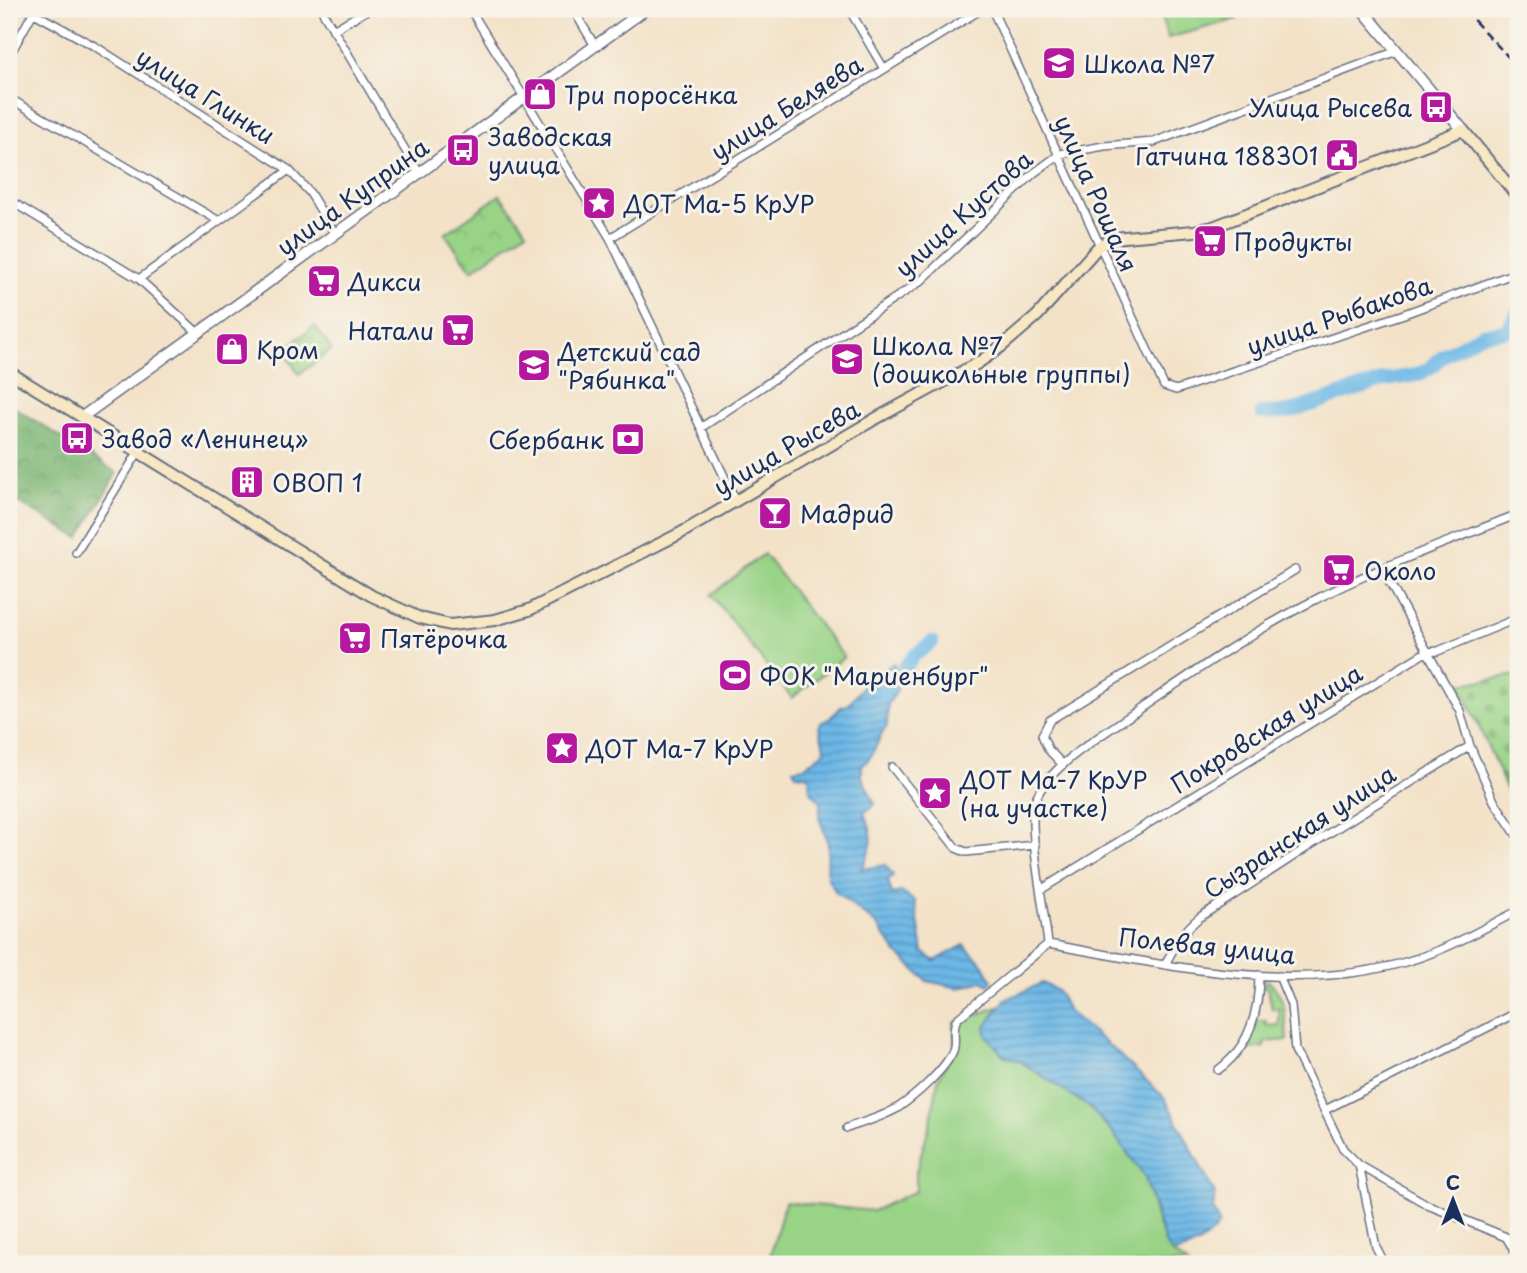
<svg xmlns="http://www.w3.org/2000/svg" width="1527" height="1273" viewBox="0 0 1527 1273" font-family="'Playpen Sans',sans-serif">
	<defs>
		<pattern id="forest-crowns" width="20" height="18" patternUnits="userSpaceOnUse" patternTransform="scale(1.75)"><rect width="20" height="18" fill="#7ab573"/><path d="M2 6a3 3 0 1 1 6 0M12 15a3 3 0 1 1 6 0" fill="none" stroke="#639462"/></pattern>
		<pattern id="cemetery-stones" width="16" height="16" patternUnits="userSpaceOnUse" patternTransform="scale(1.75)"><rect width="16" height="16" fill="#99d386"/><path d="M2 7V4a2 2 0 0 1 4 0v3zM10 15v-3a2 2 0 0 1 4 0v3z" fill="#83b576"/></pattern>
		<pattern id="park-crowns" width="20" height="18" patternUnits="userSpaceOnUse" patternTransform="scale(1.75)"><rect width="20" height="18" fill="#99d386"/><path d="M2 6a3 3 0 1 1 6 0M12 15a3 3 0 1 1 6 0" fill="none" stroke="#83b576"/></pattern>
		<pattern id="water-rules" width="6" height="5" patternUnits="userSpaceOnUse" patternTransform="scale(1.75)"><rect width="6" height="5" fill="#6cb8e6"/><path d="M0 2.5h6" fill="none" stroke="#5896be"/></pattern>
	</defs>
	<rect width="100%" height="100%" fill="#f7f3e8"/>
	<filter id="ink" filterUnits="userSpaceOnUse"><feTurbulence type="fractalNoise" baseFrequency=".0143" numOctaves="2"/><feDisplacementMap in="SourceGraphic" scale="14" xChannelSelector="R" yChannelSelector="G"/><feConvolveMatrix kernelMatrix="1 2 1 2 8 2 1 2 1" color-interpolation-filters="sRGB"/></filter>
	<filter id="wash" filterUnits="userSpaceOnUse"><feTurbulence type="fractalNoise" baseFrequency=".00686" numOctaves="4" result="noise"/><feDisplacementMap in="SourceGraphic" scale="28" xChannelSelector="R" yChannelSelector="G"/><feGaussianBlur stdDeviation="1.57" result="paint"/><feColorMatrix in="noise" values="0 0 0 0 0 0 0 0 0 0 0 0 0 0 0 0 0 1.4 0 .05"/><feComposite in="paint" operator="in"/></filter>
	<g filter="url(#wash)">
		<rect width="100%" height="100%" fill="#f3e2c8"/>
		<!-- grass -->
		<path fill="#99d386" stroke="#5a8172" stroke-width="2" d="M1159,9h75l3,10 -69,19z
			M764,554l80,103 -52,41 -81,-103z
			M1267,980c20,15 18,36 20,60l-22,2 -1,5 -20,3 14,-29h8l1,5 12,-1v-16h-7l-4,-21 -6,-1z
			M1000,1006l-15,22 18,27 17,6 69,46 22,24 34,46 13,48 14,28 15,11h-419l17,-62 88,9 43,-20v-19l15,-52 7,-40 16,-30v-27z"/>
		<!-- forest -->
		<path fill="url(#forest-crowns)" stroke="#4a7268" stroke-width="2" d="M9,404l108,69 -38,65 -70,-41z"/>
		<!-- cemetery -->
		<path fill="url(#cemetery-stones)" stroke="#5a8172" stroke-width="2" d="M1518,675v115l-10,2 -48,-108z"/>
		<!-- park -->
		<path fill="url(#park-crowns)" stroke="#5a8172" stroke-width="2" d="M500,195l27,36 -55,39 -27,-36z
			M315,326l17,24 -33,24 -16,-24z"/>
		<!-- water -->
		<path fill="url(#water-rules)" stroke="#4474a2" stroke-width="2" d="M894,663l3,28 -9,13 -1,22c-11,13 -11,30 -25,39v12l13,27 -11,9c12,25 9,31 -2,56l23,-4 8,10 -5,6 4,13 9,-2 14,9 8,51 12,9 29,-16 20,20 8,16 -3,4 -7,-4 -23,7 -32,-7 -30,-28 -19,-27 -42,-34 -9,-15 1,-33 -9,-28 2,-15c-8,-6 -14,-12 -11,-22l-3,-4 -11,-1 -3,-5 11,-2 21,-16 -6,-24 2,-4 9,-5 11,-11 7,-2 18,-23z
			M1042,983l16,8 10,20 45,38 52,49 50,96 -2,16 6,14c-9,15 -29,27 -47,29l-6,-7 -21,-69 -34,-47 -22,-23 -69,-46 -17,-6 -16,-19 -2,-8 20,-28z"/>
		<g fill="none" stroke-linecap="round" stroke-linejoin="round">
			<!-- river -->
			<path stroke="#6cb8e6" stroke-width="14" d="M1262,413l27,-1 96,-32 32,-5 13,-7 14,-13 38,-21 24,-3 12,-19
				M883,692l32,-37 17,-13"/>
		</g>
	</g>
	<g filter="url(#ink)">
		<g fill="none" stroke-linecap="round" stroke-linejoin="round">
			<!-- minor casing -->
			<g stroke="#676e83" stroke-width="10">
				<path id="minor" d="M321,9l98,164
					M470,9l140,229 126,263
					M573,9l22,37
					M849,9l35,60
					M992,9l172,377 12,4 228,-76 114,-42
					M34,13l62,34 193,123 21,23 25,41
					M333,30l36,-21
					M9,56l25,-45
					M9,98l210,123
					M9,200l130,79 59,54
					M610,238l372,-229
					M139,279l150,-109
					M702,427l219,-146 113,-108 26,-19 44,-8 50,-4 243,-91
					M76,553l63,-102
					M1382,569l78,142 10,35 24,55 24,36
					M1063,765l-15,-16 -6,-14 8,-15 245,-150
					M892,767l64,81 10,4 69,-7
					M1042,889l384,-237 12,-1 80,-33
					M1048,944c-3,-31 -21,-118 -13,-143 11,-32 65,-65 93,-84 57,-39 114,-79 175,-111 69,-37 143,-63 215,-92
					M1048,944c123,22 268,57 389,7 28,-11 54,-27 81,-40
					M1165,965c10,-20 18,-34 35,-48l140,-91 130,-80
					M1279,976l12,29 4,45 48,99 16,16 69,40 78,32 12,19
					M1218,1070c31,-22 41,-57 41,-95
					M1325,1110l193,-98
					M847,1128c16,-6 37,-11 52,-21 16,-11 46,-37 54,-56 4,-10 -2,-22 4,-32l91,-75
					M1359,1165l17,82 9,17"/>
			</g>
			<!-- tertiary casing -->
			<g stroke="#676e83" stroke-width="13">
				<path id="tertiary" d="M1362,9l101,121
					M82,417l564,-408"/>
			</g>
			<!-- secondary casing -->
			<g stroke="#676e83" stroke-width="14">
				<path id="secondary" d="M1509,9l9,8
					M9,372l363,224 48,22 30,7 45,-5 34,-10 152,-77 194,-114 103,-56 24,-17 35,-30 62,-70 14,-8 81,-7 19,-4 250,-97 55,67"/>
			</g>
			<!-- minor -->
			<use href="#minor" stroke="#fff" stroke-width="7"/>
			<!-- tertiary -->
			<use href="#tertiary" stroke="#fff" stroke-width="10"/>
			<!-- secondary -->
			<use href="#secondary" stroke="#f7e8c3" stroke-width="10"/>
			<!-- rail -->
			<path stroke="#1b2f5e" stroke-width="2.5" stroke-dasharray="10 5" stroke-linecap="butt" d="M1463,9l55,58"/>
		</g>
	</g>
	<!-- icons -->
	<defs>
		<g id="school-square" transform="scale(1.75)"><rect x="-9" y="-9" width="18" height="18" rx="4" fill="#b5179e" stroke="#f7f3e8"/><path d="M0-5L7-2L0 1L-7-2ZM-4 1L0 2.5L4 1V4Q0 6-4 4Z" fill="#fff"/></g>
		<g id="shop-square" transform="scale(1.75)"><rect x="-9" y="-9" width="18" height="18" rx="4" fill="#b5179e" stroke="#f7f3e8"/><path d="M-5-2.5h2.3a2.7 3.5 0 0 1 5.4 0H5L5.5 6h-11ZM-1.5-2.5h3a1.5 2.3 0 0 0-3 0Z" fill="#fff"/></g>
		<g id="bus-square" transform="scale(1.75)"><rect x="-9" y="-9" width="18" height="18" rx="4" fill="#b5179e" stroke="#f7f3e8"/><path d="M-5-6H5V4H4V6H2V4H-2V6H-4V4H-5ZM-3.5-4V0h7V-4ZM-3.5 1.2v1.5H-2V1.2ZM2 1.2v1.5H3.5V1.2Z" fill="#fff"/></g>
		<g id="civic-square" transform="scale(1.75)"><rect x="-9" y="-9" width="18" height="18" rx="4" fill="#b5179e" stroke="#f7f3e8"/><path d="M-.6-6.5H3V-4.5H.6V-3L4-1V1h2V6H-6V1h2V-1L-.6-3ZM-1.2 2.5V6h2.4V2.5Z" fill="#fff"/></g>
		<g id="sight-square" transform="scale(1.75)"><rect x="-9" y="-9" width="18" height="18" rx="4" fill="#b5179e" stroke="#f7f3e8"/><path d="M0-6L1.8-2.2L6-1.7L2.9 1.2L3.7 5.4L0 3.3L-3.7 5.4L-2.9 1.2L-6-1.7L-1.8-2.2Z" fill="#fff"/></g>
		<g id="supermarket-square" transform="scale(1.75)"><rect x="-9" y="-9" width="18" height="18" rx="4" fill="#b5179e" stroke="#f7f3e8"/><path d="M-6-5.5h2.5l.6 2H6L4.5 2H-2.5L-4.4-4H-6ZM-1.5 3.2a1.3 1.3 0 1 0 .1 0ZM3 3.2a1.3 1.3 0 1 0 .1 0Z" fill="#fff"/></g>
		<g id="bank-square" transform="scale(1.75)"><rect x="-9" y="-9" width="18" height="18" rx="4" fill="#b5179e" stroke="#f7f3e8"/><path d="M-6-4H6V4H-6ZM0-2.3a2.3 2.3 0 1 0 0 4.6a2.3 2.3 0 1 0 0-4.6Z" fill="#fff"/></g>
		<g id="building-square" transform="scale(1.75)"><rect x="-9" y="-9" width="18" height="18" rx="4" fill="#b5179e" stroke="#f7f3e8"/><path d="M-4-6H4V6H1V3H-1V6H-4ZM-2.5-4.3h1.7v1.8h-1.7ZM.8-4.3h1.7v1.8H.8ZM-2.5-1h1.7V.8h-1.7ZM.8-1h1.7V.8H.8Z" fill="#fff"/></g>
		<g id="bar-square" transform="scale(1.75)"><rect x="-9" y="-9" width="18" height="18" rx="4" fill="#b5179e" stroke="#f7f3e8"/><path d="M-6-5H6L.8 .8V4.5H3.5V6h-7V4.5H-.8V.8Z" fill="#fff"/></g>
		<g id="stadium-square" transform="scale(1.75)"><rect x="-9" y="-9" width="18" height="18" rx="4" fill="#b5179e" stroke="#f7f3e8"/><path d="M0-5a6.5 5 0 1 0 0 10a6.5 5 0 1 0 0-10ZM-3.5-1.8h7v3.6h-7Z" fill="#fff"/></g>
	</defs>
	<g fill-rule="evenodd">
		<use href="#school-square" x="1059" y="63"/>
		<use href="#shop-square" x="540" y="94"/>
		<use href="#bus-square" x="1436" y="107"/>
		<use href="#bus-square" x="463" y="150"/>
		<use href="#civic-square" x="1342" y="155"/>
		<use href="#sight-square" x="599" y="203"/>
		<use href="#supermarket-square" x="1210" y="241"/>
		<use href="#supermarket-square" x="324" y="281"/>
		<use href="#supermarket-square" x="458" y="330"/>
		<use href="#shop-square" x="232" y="349"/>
		<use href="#school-square" x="847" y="359"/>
		<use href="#school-square" x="534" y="365"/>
		<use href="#bus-square" x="77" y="438"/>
		<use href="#bank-square" x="628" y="439"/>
		<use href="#building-square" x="247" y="482"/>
		<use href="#bar-square" x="775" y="513"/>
		<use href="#supermarket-square" x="1339" y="570"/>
		<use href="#supermarket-square" x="355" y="638"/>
		<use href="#stadium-square" x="735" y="675"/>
		<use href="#sight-square" x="562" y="748"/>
		<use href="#sight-square" x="935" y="793"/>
	</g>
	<g text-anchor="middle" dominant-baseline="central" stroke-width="6" stroke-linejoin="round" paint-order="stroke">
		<!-- poi labels -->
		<g font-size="24" fill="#1b2f5e" stroke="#f7f3e8" text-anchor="start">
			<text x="1084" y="63">Школа №7</text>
			<text x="564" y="94">Три поросёнка</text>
			<text x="1412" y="107" text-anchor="end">Улица Рысева</text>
			<text x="488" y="136">Заводская<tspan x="488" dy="28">улица</tspan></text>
			<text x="1318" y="155" text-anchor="end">Гатчина 188301</text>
			<text x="624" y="203">ДОТ Ма-5 КрУР</text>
			<text x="1234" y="241">Продукты</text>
			<text x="348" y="281">Дикси</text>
			<text x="434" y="330" text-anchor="end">Натали</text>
			<text x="872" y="345">Школа №7<tspan x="872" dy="28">(дошкольные группы)</tspan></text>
			<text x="256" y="349">Кром</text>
			<text x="558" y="351">Детский сад<tspan x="558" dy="28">"Рябинка"</tspan></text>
			<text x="102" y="438">Завод «Ленинец»</text>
			<text x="604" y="439" text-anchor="end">Сбербанк</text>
			<text x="272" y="482">ОВОП 1</text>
			<text x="800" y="513">Мадрид</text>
			<text x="1364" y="570">Около</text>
			<text x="380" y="638">Пятёрочка</text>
			<text x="760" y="675">ФОК "Мариенбург"</text>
			<text x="586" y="748">ДОТ Ма-7 КрУР</text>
			<text x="960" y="779">ДОТ Ма-7 КрУР<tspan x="960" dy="28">(на участке)</tspan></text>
		</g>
		<!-- street labels -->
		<g font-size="24" fill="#1b2f5e" stroke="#f7f3e8">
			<text transform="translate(206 95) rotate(32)">улица Глинки</text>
			<text transform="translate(786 107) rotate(-32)">улица Беляева</text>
			<text transform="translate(1097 193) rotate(66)">улица Рошаля</text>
			<text transform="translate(352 196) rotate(-36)">улица Куприна</text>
			<text transform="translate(963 213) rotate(-42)">улица Кустова</text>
			<text transform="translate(1339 315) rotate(-19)">улица Рыбакова</text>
			<text transform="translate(786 447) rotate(-30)">улица Рысева</text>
			<text transform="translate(1266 728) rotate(-32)">Покровская улица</text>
			<text transform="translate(1299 831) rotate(-33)">Сызранская улица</text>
			<text transform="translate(1207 945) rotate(6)">Полевая улица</text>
		</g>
	</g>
	<!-- margin -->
	<rect width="1527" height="1273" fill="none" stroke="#f7f3e8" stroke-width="35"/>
	<!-- north arrow -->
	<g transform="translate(1453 1200)" stroke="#f7f3e8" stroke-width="5" paint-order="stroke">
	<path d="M0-5L12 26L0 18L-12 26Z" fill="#1b2f5e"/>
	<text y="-10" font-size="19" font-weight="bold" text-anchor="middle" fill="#1b2f5e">С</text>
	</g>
</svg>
